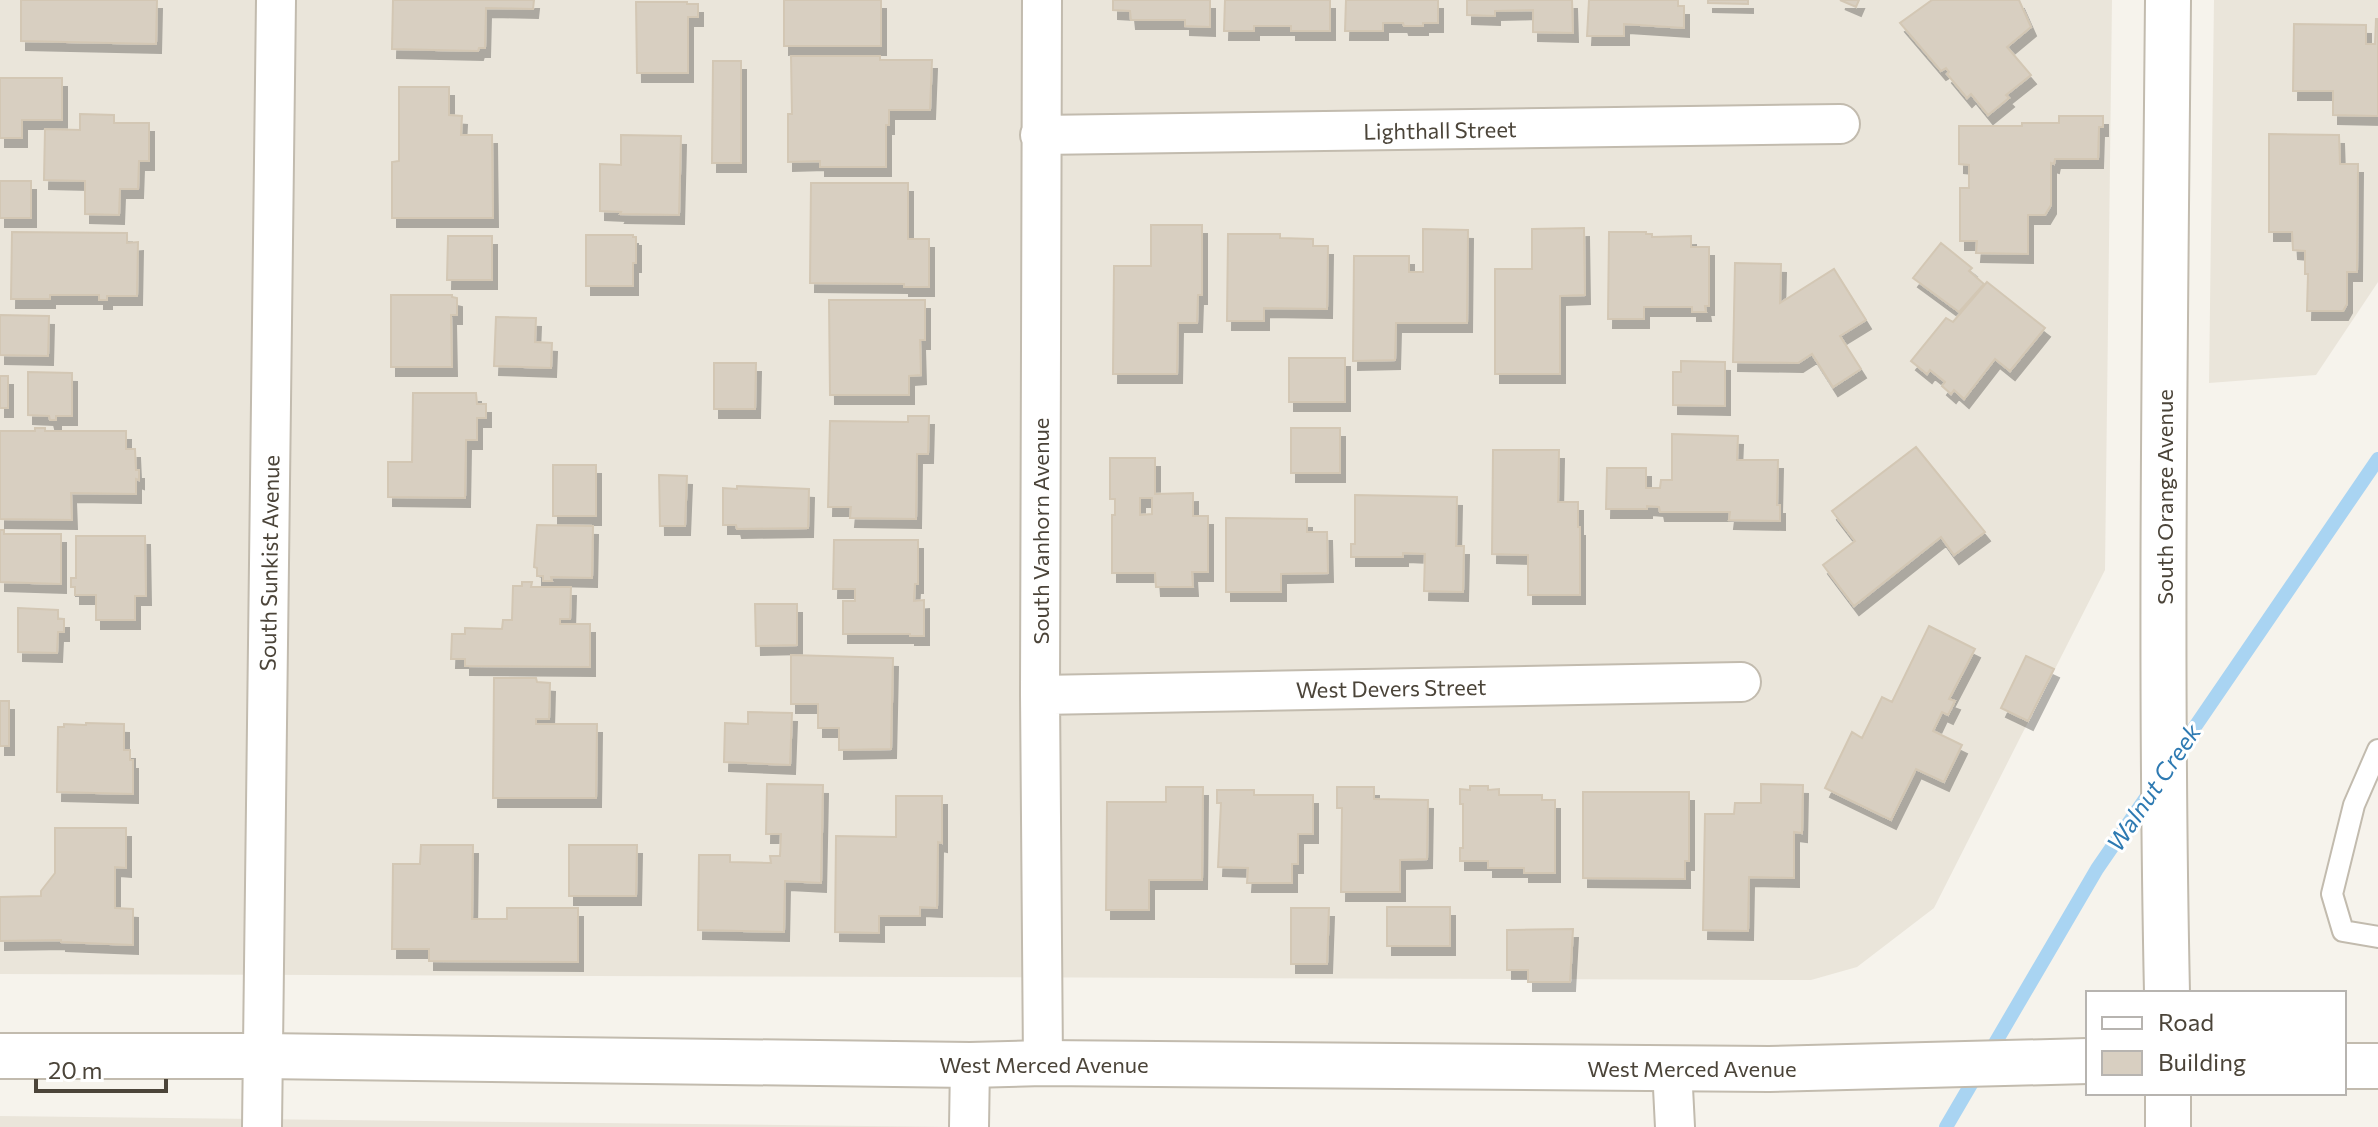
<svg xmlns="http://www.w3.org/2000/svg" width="2378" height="1127" viewBox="0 0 2378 1127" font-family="Commissioner,sans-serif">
	<defs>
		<filter id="shadow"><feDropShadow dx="5" dy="9" stdDeviation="0" flood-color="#0004"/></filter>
	</defs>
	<rect width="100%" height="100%" fill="#f6f3ec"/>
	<!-- residential -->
	<path fill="#eae5da" d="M0,0h2112l-7,570 -171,338 -77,59 -46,13 -1811,-6z
		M2214,0h164v282l-62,93 -107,8z
		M0,1116l949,11h-949z"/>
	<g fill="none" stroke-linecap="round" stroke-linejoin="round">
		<!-- stream -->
		<path stroke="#a9d4f2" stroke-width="14" d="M2175,756l203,-297
			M1946,1127l151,-258 55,-80"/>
	</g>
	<!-- building -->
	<path fill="#d8cfc1" stroke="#d3c7b4" stroke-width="2" fill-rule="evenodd" filter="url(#shadow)" d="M21,0h136l-1,44 -135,-3z
		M393,0h141l-1,9 -47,-1 -1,40h-6l-1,3 -86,-2z
		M784,0h97v46h-97z
		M1113,0h97v27l-25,-1v-6h-54l-1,-9 -17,-1z
		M1225,0h105v31h-39v-5h-37v5h-30z
		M1346,0h92v23h-15v3h-19l-1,-3h-20v8h-38z
		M1467,0h105l1,33 -40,-1v-22l-38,1v5l-28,-1z
		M1589,0h89v6h6v22l-60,-4v12h-37z
		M1708,0h40v4l-40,-1z
		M1840,0h19l-3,7z
		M1932,0h87l12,27 -24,20 24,28 -25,20 3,3 -21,17 -17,-21 -4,4 -20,-24 2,-2 -3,-4 -5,3 -41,-48z
		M636,2h51v2h11v13h-10v56h-51z
		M2376,19h2v97l-45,-1v-24h-40l1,-67 72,1v19h9z
		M791,56h89v4h52l-2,50h-41v15h-3v42h-66v-6l-32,1v-48h4z
		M713,61h28v102h-29z
		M0,78h62v42h-40v18h-22z
		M399,87h50v28l13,1 -1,19h31l1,83h-101v-56l7,-1z
		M80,114l34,1v8h35v38h-10l-1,28h-18l-1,26 -34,-1v-33l-41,-1 1,-51 35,1z
		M2059,116h44v11h-4l-1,32h-43l-1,5 -3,-1v42l-6,10h-17v39l-52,-1 1,-12h-17v-53h9v-23l-10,-1v-38h63v-3h37z
		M2269,134l70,1 1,29h18l-1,108h-10v32l-4,7h-36l1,-37h-3v-23l-12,-1 -1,-18h-23z
		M621,135l60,1 -2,79 -59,-1 1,-2 -21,-1v-47l21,1z
		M0,181h31v37h-31z
		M811,183h97v56h21v48h-25v-3l-94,-1z
		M1151,225h51v70h-4l-1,28h-19l-1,51h-64l1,-108h37z
		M1584,228l1,67 -25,1v78h-65v-105h37v-40z
		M1423,229l45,1 -1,93h-71l-1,37 -42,1 1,-105h55v16h14z
		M12,232l115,1v10l11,-1 -1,54h-30v4h-8v-5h-49v4h-39z
		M1609,232h37v2h6v3l39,-1v11h18v59h-4l1,6h-14v-5h-48v12h-36z
		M1228,234h52v4l33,1v7h15l-1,63 -63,-1v13h-37z
		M586,235h47v2h3v26h-3v23h-47z
		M448,236h44v44h-45z
		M1941,243l31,25 -3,3 15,13 -25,28 -46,-34z
		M1735,263l46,1 -1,39 54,-34 32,51 -26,16 21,33 -28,18 -21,-33 -14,9 -65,-1z
		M1987,282l58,46 -35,43 -15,-12 -31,40 -10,-9 -3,4 -9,-8 3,-4 -15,-12 -3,4 -16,-13 35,-43 7,4z
		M391,295h61v2l5,1v17h-6l1,52h-61z
		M829,300h96v40h-5l1,35 -12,1v19h-79z
		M0,315l49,1 -1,40 -48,-1z
		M496,317l40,1 -1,24 17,1 -1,25 -57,-2z
		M1289,358h56v44h-56z
		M1681,361l44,1v44l-52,-1v-33h8z
		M714,363h42l-1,46h-41z
		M28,372l44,1v43h-16v4h-6l-1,-4 -21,-1z
		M0,376h8v32h-8z
		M413,393h63l1,11h9v14h-9v22h-11l-1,58 -77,-1v-35h24z
		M908,416h21l-1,38h-11l-1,65 -66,-1 1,-11h-23l2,-86 78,1z
		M35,428h10v3h81v18h9l1,21h3v10l-3,-1v15l-65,-1 1,27 -72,-1v-88h35z
		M1291,428h49v45h-49z
		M1672,434l66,2 -1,24h41l-1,45h3v16l-51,-1 1,-8h-70l-1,-5 -12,-1v3h-41l1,-41h39v20h14l1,-8h11z
		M1916,447l69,85 -31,23 -13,-18 -87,69 -31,-41 32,-24 -23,-30z
		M1493,450h66l-1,52h20v25h2v68h-52v-40l-36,-1z
		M1110,458h45v36l38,-1v23h15v56h-16l1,15h-37l-1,-14h-43v-58h3v-16h-5zM1140,498h12v16l-12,1z
		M553,465h43v51h-43z
		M659,475l28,1 -2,50h-25z
		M737,486l72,3 -1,39 -71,1 -1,-4h-13v-37l14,1z
		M1355,495l102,2 -1,49h8l-1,46 -39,-1 1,-37 -22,-1v4h-52v-13h4z
		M1226,518l81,1v13h20l1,41 -47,1v18h-55z
		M537,525l56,1 -1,52 -41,-1 1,4h-9v-5h-6v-8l-3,-1z
		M0,530h4v4h57v50l-61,-2z
		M76,536h69l1,60h-11v24h-39v-25h-21v-8h-4v-9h5z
		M834,540h84v44h-3l-1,17 10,-1v36h-14v-2h-67v-33h12v-12h-22z
		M522,582h10l-1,5h40l-1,32h-10v5h30v43l-125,-1v-7h-14l1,-25h13v-6l37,1 1,-9h9l1,-34h9z
		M755,604h42v41l-41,1z
		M18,608l40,2v9h6v13h-6l-1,21 -39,-1z
		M1929,626l46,23 -26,50 6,2 -7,14 -6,-3 -9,19 29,14 -18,37 -28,-13 -25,51 -66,-32 27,-56 10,6 20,-41 10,5z
		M791,655l102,3 -2,91 -52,1v-22h-21v-24h-27z
		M2026,656l28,13 -26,52 -27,-13z
		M494,678h42l1,4 13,1 -1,36h-13v5h61l-1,74h-103z
		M0,701h9v45h-9z
		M748,712l44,1 -2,52 -66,-3 1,-39 23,1z
		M86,723l38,1v26h6v10h3v34l-76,-2 1,-65h6v-3l22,1z
		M767,784l56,1 -2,98 -36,-2 -1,51 -86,-2 1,-75h31v7l41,1 -1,-7h10l1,-22h-15z
		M1761,784l42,1 -1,48 -8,-1v46l-45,-1 -1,54 -45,-1 2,-116h29l1,-11h26z
		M1470,786h18v4l11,-1v6h43v5h13v73h-31v-5h-36v-7h-28v-13h3v-44h-3v-15l10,1z
		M1166,787h37l-1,93h-53v30h-43l1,-108h59z
		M1337,787h37v12l54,1 -1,59 -27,1v32h-59l1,-84h-5z
		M1217,790h37v5h59v39h-15v30h-6v19h-45l1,-15 -30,-1 3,-64h-4z
		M1583,792h106v69h-4v18l-102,-1z
		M896,796h46v47l-4,-1 -1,66 -17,-1v9h-41v17l-44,-1 1,-96 60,1z
		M55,828h71v40l-11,-1v41l18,1v36l-72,-3v-2l-61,1v-44l41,-1v-5l14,-18z
		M421,845h52l-1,74h35v-11h71v54l-149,-1v-12h-37l1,-85h27z
		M569,845h68l-1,51h-67z
		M1387,907h63v39h-63z
		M1291,908h38l-2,56h-36z
		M1573,929l-3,53h-42v-12h-21v-40z"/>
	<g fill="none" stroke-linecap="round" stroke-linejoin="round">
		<!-- service casing -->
		<g stroke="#c2bbae" stroke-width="24">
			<path id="service" d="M2378,750l-24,55 -22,89 11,37 35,6"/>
		</g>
		<!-- minor casing -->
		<g stroke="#c2bbae" stroke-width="42">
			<path id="minor" d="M1042,0l-2,695 3,368
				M1040,135l800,-11
				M1040,695l701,-13
				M1672,1068l3,59
				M262,1127l14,-1127
				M969,1127l1,-62"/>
		</g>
		<!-- tertiary casing -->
		<g stroke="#c2bbae" stroke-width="48">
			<path id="tertiary" d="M2167,993c-7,-331 -2,-662 1,-993
				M0,1056h262l708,9 73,-2 726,6 319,-8
				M2344,1066h34
				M2168,1127v-34"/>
		</g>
		<!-- service -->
		<use href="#service" stroke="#fff" stroke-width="20"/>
		<!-- minor -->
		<use href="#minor" stroke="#fff" stroke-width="38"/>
		<!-- tertiary -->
		<use href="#tertiary" stroke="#fff" stroke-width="44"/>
	</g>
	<g text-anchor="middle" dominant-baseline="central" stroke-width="6" stroke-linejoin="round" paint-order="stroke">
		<!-- street labels -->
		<g font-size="22" fill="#4b4439" stroke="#fff">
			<text transform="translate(1440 130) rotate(-1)">Lighthall Street</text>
			<text transform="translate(2164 497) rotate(-90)">South Orange Avenue</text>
			<text transform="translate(1040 531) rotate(-90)">South Vanhorn Avenue</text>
			<text transform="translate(269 563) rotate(-89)">South Sunkist Avenue</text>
			<text transform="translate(1391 688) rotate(-1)">West Devers Street</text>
			<text x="1044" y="1064">West Merced Avenue</text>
			<text x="1692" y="1068">West Merced Avenue</text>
		</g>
		<!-- water labels -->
		<g font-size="24" font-style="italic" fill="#2e7ab2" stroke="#fff">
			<text transform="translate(2153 787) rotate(-56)">Walnut Creek</text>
		</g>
	</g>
	<!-- legend -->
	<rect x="2086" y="991" width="260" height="104" fill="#ffffff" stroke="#b7b4b0" stroke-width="2"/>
	<rect x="2102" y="1017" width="40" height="12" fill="#ffffff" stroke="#b7b4b0" stroke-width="2"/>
	<text x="2158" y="1031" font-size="24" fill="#4b4439">Road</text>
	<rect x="2102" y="1051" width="40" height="24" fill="#d8cfc1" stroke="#b7b4b0" stroke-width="2"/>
	<text x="2158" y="1071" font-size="24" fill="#4b4439">Building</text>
	<!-- scale -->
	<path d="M36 1079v12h130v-12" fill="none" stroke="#4b4439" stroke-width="4"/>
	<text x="48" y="1079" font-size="24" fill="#4b4439" stroke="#ffffff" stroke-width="6" paint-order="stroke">20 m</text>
</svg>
